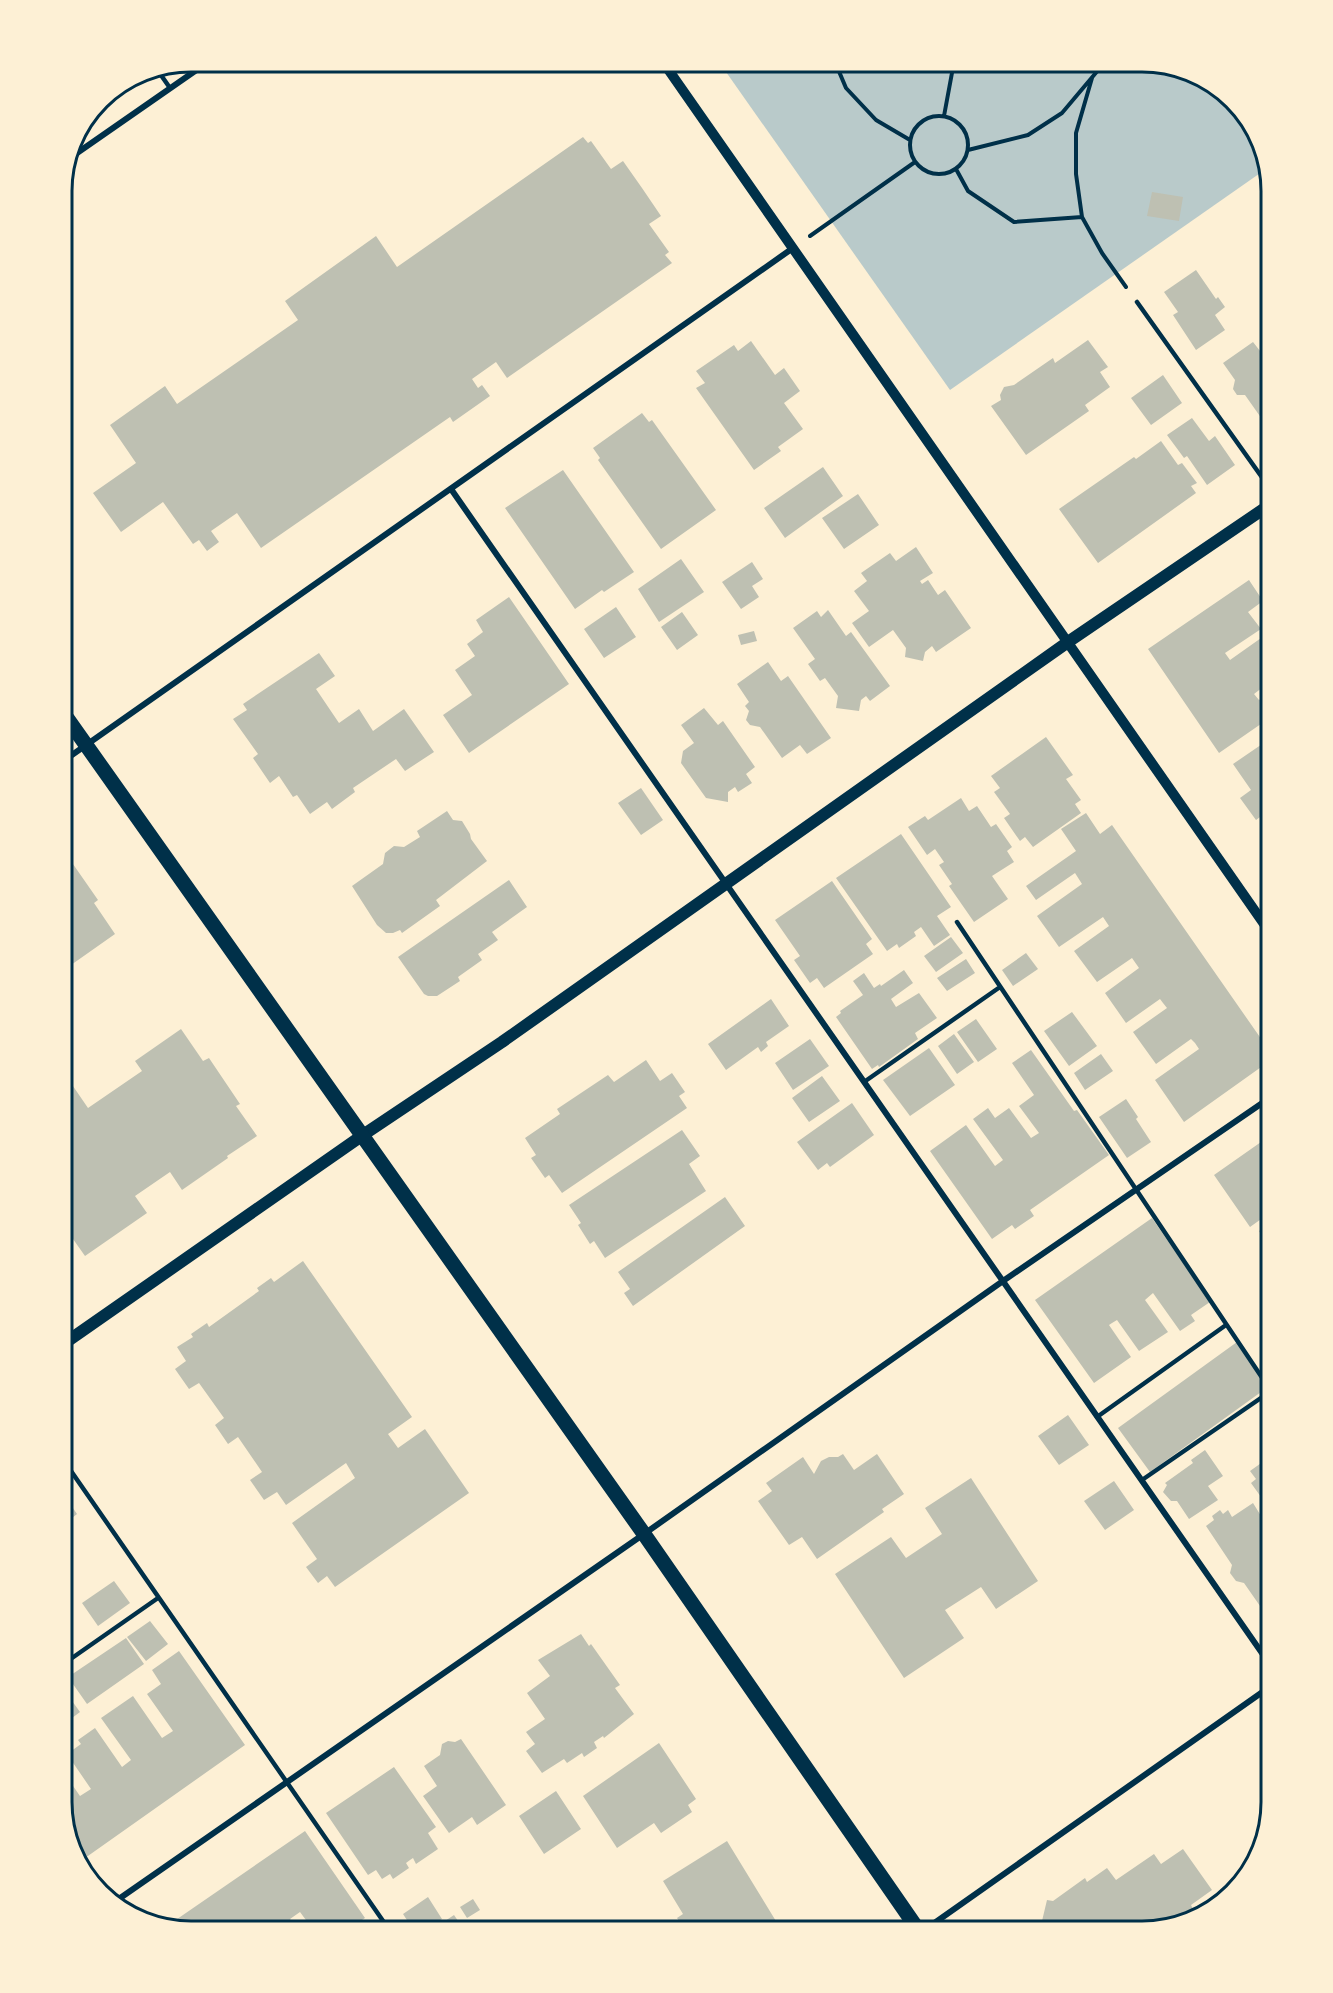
<svg xmlns="http://www.w3.org/2000/svg" width="1333" height="1993" viewBox="0 0 1333 1993" font-family="'Asap Condensed',sans-serif">
	<rect width="100%" height="100%" fill="#fdf0d5"/>
	<!-- green -->
	<path fill="#b9caca" d="M719,62h431l57,17 47,48 12,42 -316,221z"/>
	<!-- building -->
	<path fill="#bec0b2" d="M583,137l5,6 3,-2 20,28 12,-8 19,27 19,28 -12,8 20,28 -4,3 7,8 -165,115 -11,-16 -24,17 6,9 4,-3 8,11 -37,26 -3,-5 -189,131 -24,-35 -26,18 8,11 -12,9 -8,-11 -6,4 -30,-42 -42,30 -28,-39 43,-30 -26,-38 55,-39 12,18 121,-84 -13,-19 91,-65 21,31z
		M1152,192l31,5 -4,24 -32,-5z
		M1196,270l20,29 2,-2 7,10 -10,8 10,15 -29,20 -23,-35 5,-3 -14,-20z
		M1088,340l20,27 -8,5 10,15 -25,18 4,6 -63,44 -35,-49 10,-6 -1,-5 4,-8 10,-2 39,-27 2,5z
		M751,341l24,34 9,-7 16,23 -16,12 19,26 -25,18 3,4 -27,19 -58,-82 9,-5 -9,-12 38,-26 4,6z
		M1253,342l11,14 6,-4 1,2v73l-2,2 -24,-34h-8l-4,-6 2,-9 -12,-17z
		M1163,375l19,28 -31,22 -20,-27z
		M642,413l7,9 3,-2 64,90 -55,39 -63,-89 2,-2 -7,-10z
		M1192,418l17,23 6,-5 20,29 -28,20 -20,-29 -3,2 -17,-23z
		M1161,441l17,24 4,-2 15,20 -6,3 5,7 -98,70 -39,-54 75,-52 2,2z
		M823,467l20,29 -58,42 -21,-30z
		M563,470l71,102 -30,20 -2,-2 -27,19 -70,-101z
		M858,494l21,31 -35,24 -22,-31z
		M916,547l17,26 -13,8 2,3 6,-4 10,15 7,-5 26,38 -35,24 -4,-6 -7,6 -2,9 -18,-4 1,-9 -13,-18 -24,17 -17,-24 17,-12 -15,-20 13,-10 -6,-8 29,-20 6,8z
		M681,559l23,33 -45,30 -21,-33z
		M752,562l11,17 -11,7 7,11 -18,12 -19,-27z
		M1249,580l14,21 -15,11 13,17 -36,24 5,7 41,-29v50l-17,13 5,6 12,-8v25l-52,36 -71,-104z
		M509,597l60,87 -100,69 -26,-38 29,-20 -17,-25 20,-14 -8,-12 16,-12 -7,-12z
		M616,607l20,30 -32,21 -20,-29z
		M828,610l18,26 5,-4 39,54 -20,15 -4,-5 -5,4 -2,11 -23,-3 2,-12 -13,-18 -5,3 -12,-17 7,-5 -22,-31 24,-17 4,6z
		M682,612l16,23 -21,15 -16,-23z
		M754,631l3,10 -16,4 -3,-10z
		M319,653l16,23 -19,13 23,34 20,-14 14,22 31,-22 30,43 -29,19 -9,-12 -43,29 2,4 -23,17 -5,-7 -17,12 -13,-19 -4,2 -14,-21 -9,7 -17,-25 5,-4 -25,-35 14,-9 -4,-6z
		M768,662l13,19 7,-5 43,62 -24,16 -7,-9 -18,13 -22,-31 -10,-2 -4,-5 3,-9 -4,-5 4,-4 -12,-18z
		M704,708l14,17 5,-4 32,46 -9,7 6,9 -14,9 -3,-5 -7,5v10l-22,-4 -25,-35 2,-12 11,-8 -13,-18z
		M1271,723v86l-15,11 -16,-22 11,-8 -18,-26 38,-26 -7,-10z
		M1046,737l27,38 -7,4 15,21 -6,4 6,9 -48,34 -8,-10 -5,4 -16,-23 6,-4 -16,-22 6,-4 -9,-12z
		M641,788l22,32 -22,15 -23,-32z
		M961,798l8,13 8,-5 14,21 5,-3 16,23 -5,4 7,11 -22,14 16,23 -34,23 -25,-36 3,-2 -13,-19 5,-3 -9,-13 -8,6 -19,-28 17,-11 3,4z
		M447,811l6,9 9,1 8,13 1,5 16,22 -51,39 4,6 -38,27 -2,-3 -7,3h-7l-9,-8 -25,-39 31,-22 2,-11 9,-7 10,1 16,-10 -3,-6z
		M1086,813l14,21 12,-9 159,228v7l-87,62 -29,-42 44,-31 -4,-6 -4,-4 -35,25 -13,-18 -10,-14 34,-24 -4,-5 -3,-4 -34,24 -21,-30 34,-25 -7,-10 -35,24 -23,-31 35,-25 -6,-9 -44,30 -12,-17 -10,-14 45,-32 -7,-11 -39,27 -10,-14 50,-35 -15,-22z
		M901,834l50,73 -14,9 13,19 -16,11 -13,-19 -7,5 2,4 -17,12 -2,-4 -10,7 -51,-73z
		M66,854l32,46 -4,3 21,31 -44,31 -6,-8 -3,3v-103z
		M509,880l18,27 -35,25 6,8 -20,14 4,6 -24,17 2,4 -23,15h-9l-4,-2 -26,-37z
		M832,881l40,58 -6,5 7,10 -49,34 -7,-10 -7,5 -16,-23 6,-4 -25,-36z
		M951,937l12,16 -27,19 -12,-16z
		M1026,953l12,16 -25,17 -11,-16z
		M966,959l9,14 -28,18 -10,-13z
		M904,970l9,13 -22,16 5,8 23,-14 18,25 -22,15 3,6 -39,28 -1,-2 -6,4 -36,-52 5,-4 -1,-2 23,-16 -10,-14 11,-8 10,15 6,-4 1,2z
		M771,999l18,27 -23,16 2,4 -7,6 -3,-5 -32,23 -18,-26z
		M1072,1012l25,34 -28,20 -25,-35z
		M976,1019l21,30 -19,13 -21,-30z
		M181,1029l22,32 6,-3 31,46 -4,2 21,30 -30,20 1,2 -46,32 -12,-18 -35,24 12,17 -62,43 -12,-17 -11,8v-177l26,38 54,-37 -7,-10z
		M954,1034l20,28 -17,12 -19,-28z
		M810,1039l19,27 -36,24 -18,-27z
		M929,1048l26,37 -45,31 -27,-36z
		M1031,1050l43,61 3,-1 32,45 -79,55 4,6 -19,13 -3,-4 -20,14 -62,-88 36,-26 29,41 8,-6 -30,-41 15,-11 7,10 14,-10 22,30 8,-5 -20,-27 15,-11 -22,-32z
		M1101,1054l12,17 -28,19 -11,-17z
		M646,1060l14,21 12,-8 13,19 -6,4 8,12 -125,85 -13,-18 -4,3 -14,-20 5,-3 -11,-17 35,-24 -3,-5 51,-34 6,7z
		M822,1076l18,25 -31,21 -17,-24z
		M1126,1099l12,18 -2,2 15,23 -24,16 -28,-41z
		M852,1103l22,32 -44,32 -3,-4 -9,7 -21,-28z
		M682,1130l18,26 -11,8 17,27 -101,67 -11,-17 -4,3 -12,-19 3,-2 -12,-18z
		M1271,1135v77l-21,15 -36,-52z
		M725,1197l20,29 -112,80 -9,-13 6,-4 -12,-17z
		M1152,1218l58,84 -19,13 4,6 -15,10 -27,-38 -8,7 23,32 -29,19 -22,-31 -5,3 -3,2 22,32 -37,26 -59,-83z
		M1271,1223v28l-12,-20z
		M303,1261l109,156 -24,17 10,14 27,-19 44,64 -134,94 -8,-11 -9,7 -12,-16 11,-8 -25,-36 63,-45 -9,-15 -60,42 -9,-13 -13,8 -14,-20 12,-8 -24,-35 -10,7 -13,-19 9,-7 -25,-35 -10,6 -14,-20 11,-8 -9,-14 16,-10 -2,-3 16,-11 2,4 50,-36 -2,-3 14,-10 3,4z
		M1237,1342l31,45 -118,85 -32,-44z
		M1068,1415l21,30 -30,20 -21,-29z
		M1205,1450l18,26 -15,10 10,14 -29,19 -12,-18h-6l-8,-9 4,-7 -2,-2 28,-20 -2,-3z
		M843,1454l11,16 23,-16 27,40 -22,15 2,3 -67,47 -15,-22 -13,8 -31,-44 14,-10 -6,-8 37,-26 11,17 7,-13 8,-4h9z
		M1271,1456v55l-20,-28 5,-4 -6,-8z
		M971,1478l67,103 -42,28 -15,-22 -36,23 19,28 -60,40 -69,-104 56,-37 15,21 36,-24 -17,-26z
		M1114,1481l20,29 -29,20 -21,-29z
		M62,1492l15,22 -15,12z
		M1253,1503l18,29v81l-4,3 -23,-33 -8,-2 -6,-8 2,-8 -26,-39 8,-6 -2,-4 8,-6 3,4 5,-4 4,7z
		M114,1581l16,22 -32,23 -16,-23z
		M150,1621l18,23 -22,17 -19,-24z
		M581,1634l8,12 2,-2 29,41 -5,3 19,26 -30,24 -1,-2 -9,6 3,6 -13,9 -2,-4 -15,10 -3,-4 -22,14 -16,-22 9,-7 -9,-12 19,-13 -18,-26 23,-17 -12,-16z
		M126,1638l18,26 -57,40 -19,-27z
		M179,1651l66,94 -167,118 -16,-61v-32l18,26 11,-7 -24,-35 14,-10 -3,-4 17,-12 27,39 9,-7 -30,-42 32,-22 29,42 11,-7 -26,-37 14,-10 -9,-14z
		M62,1687l18,25 -16,12 -2,-4z
		M461,1739l45,66 -29,20 -5,-8 -23,16 -26,-37 14,-10 -13,-20 16,-11 2,-11 6,-3 7,1z
		M659,1743l37,56 -8,6 4,7 -31,21 -7,-10 -37,25 -34,-52z
		M394,1767l42,60 -8,6 10,16 -22,15 -3,-6 -3,2 -4,3 3,5 -16,11 -3,-5 -8,5 -6,-9 -8,5 -42,-62z
		M556,1791l25,38 -37,25 -25,-38z
		M305,1831l60,87 -20,13h-31l-14,-19 -10,7 9,12h-116l-16,-5z
		M727,1841l55,90h-96l-9,-13 6,-4 -20,-33z
		M1183,1849l29,41 -21,15 2,4 -21,14 -30,8h-92l-3,-3 1,-5 -6,-2 5,-21 6,1 32,-23 2,4 20,-14 9,12 38,-26 7,10z
		M428,1897l14,22 -19,12h-9l-11,-17z
		M473,1899l7,11 -13,8 -7,-11z
		M454,1915l11,16h-35z"/>
	<g fill="none" stroke-linecap="round" stroke-linejoin="round">
		<!-- path -->
		<path stroke="#003049" stroke-width="4" d="M835,62l11,26 30,32 34,20
			M1092,78l-16,55v41l6,43 20,36 24,34
			M944,116l10,-54
			M910 145a29 29 0 1 1 58 0a29 29 0 1 1-58 0Z
			M968,150l60,-15 34,-22 43,-51
			M956,169l12,22 46,31 68,-5
			M810,236l105,-74"/>
		<!-- service -->
		<path stroke="#003049" stroke-width="4.5" d="M156,68l14,20
			M1137,302l134,188
			M957,922l314,469 -129,89
			M864,1082l136,-95
			M1097,1417l129,-92
			M62,1458l328,473
			M62,1665l96,-67"/>
		<!-- minor -->
		<path stroke="#003049" stroke-width="6" d="M67,160l141,-98
			M451,489l820,1177
			M62,762l731,-514
			M113,1903l531,-369 359,-253 268,-184
			M923,1931l348,-245"/>
		<!-- tertiary -->
		<path stroke="#003049" stroke-width="10" d="M663,62l608,872"/>
		<!-- secondary -->
		<path stroke="#003049" stroke-width="12" d="M62,1345l301,-210 139,-93 566,-400 203,-138"/>
		<!-- primary -->
		<path stroke="#003049" stroke-width="15" d="M62,711l582,823 275,397"/>
	</g>
	<!-- crop -->
	<path d="M0 0H1333V1993H0ZM191 72H1142A119 119 0 0 1 1261 191V1802A119 119 0 0 1 1142 1921H191A119 119 0 0 1 72 1802V191A119 119 0 0 1 191 72Z" fill="#fdf0d5" fill-rule="evenodd"/>
	<path fill="none" stroke="#003049" stroke-width="3" d="M191 72H1142A119 119 0 0 1 1261 191V1802A119 119 0 0 1 1142 1921H191A119 119 0 0 1 72 1802V191A119 119 0 0 1 191 72Z"/>
</svg>
